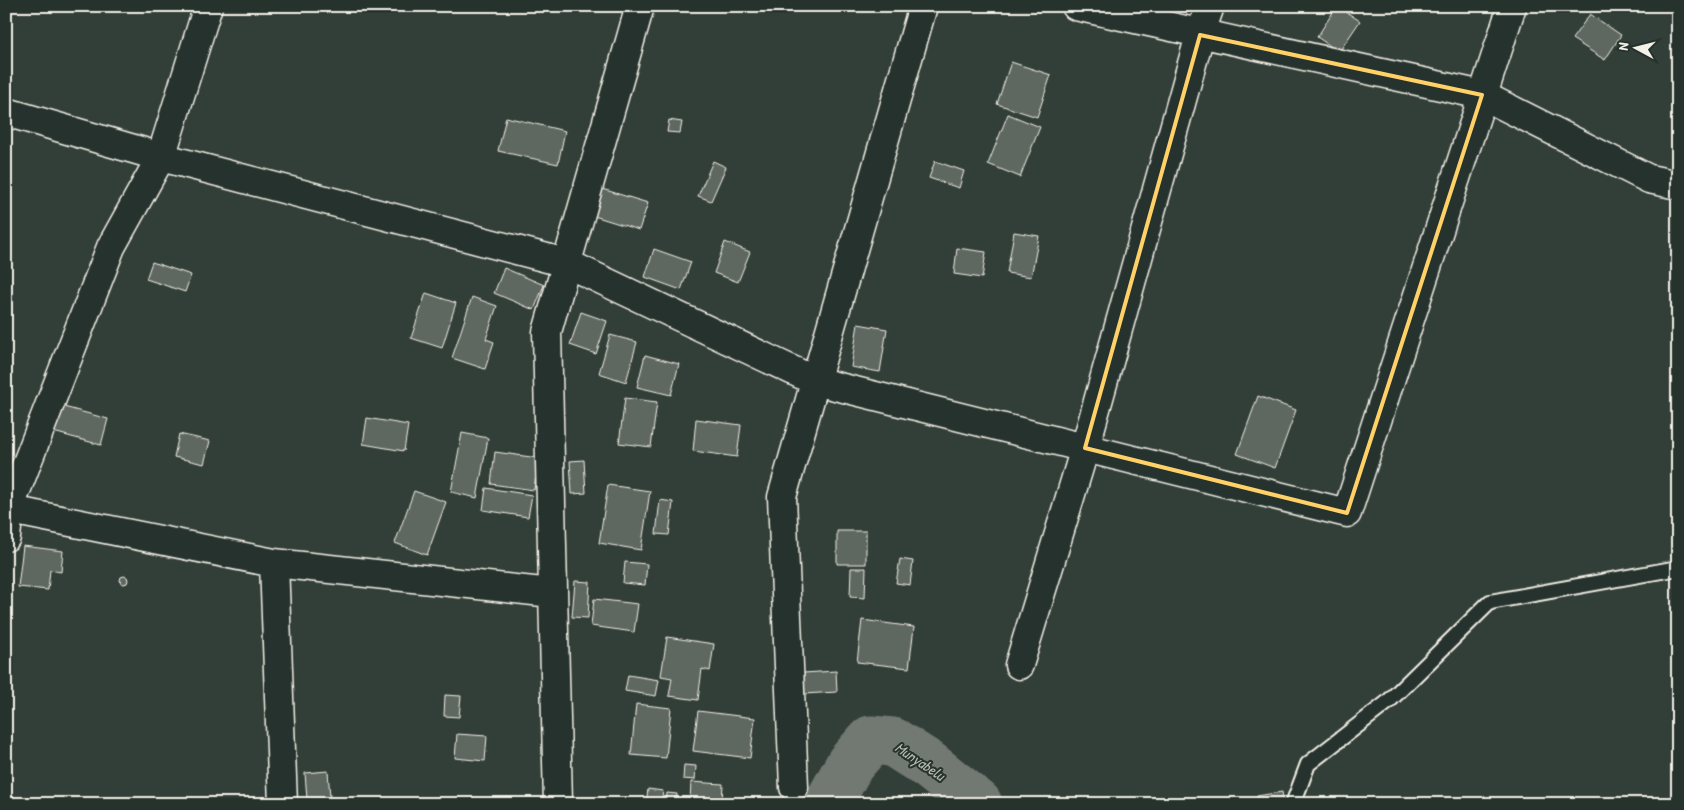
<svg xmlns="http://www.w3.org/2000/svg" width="1684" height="810" viewBox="0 0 1684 810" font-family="'Patrick Hand',sans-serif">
	<rect width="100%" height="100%" fill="#323e38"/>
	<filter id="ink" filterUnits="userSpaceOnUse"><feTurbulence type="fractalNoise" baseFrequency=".02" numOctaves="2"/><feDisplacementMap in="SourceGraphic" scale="10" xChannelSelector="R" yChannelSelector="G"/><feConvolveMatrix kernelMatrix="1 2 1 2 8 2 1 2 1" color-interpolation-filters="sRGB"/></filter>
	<g filter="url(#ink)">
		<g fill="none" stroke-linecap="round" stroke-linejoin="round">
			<!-- river -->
			<path stroke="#727972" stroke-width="49" d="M828,804l22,-40 21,-24 22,2 36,23 49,39"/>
		</g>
		<!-- building -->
		<path fill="#5f6861" stroke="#f4f1e8" d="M1337,6l23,15 -21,31 -22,-15z
			M1590,14l31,21 -16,25 -33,-21z
			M1011,62l40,13 -14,42 -40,-13z
			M1008,114l32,13 -20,50 -32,-13z
			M506,117l59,14 -7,33 -60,-13z
			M669,120l13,2 -2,11 -13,-1z
			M713,161l13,6 -15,34 -13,-5z
			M935,161l29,10 -5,17 -30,-10z
			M602,189l46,14 -9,27 -45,-14z
			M1014,232l25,4 -8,41 -24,-4z
			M725,242l25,10 -12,30 -24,-9z
			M957,248l29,4 -4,26 -28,-4z
			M654,249l37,13 -10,28 -36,-13z
			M152,262l39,13 -6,17 -39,-13z
			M504,268l40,17 -10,25 -40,-17z
			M426,293l30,10 -14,45 -31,-10z
			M472,297l25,9 -11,33 8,3 -9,27 -33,-11z
			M581,312l26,9 -11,33 -26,-9z
			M858,324l29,5 -7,43 -29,-5z
			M610,335l27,7 -11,40 -27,-9z
			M645,355l34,9 -8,31 -34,-8z
			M1258,396l38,14 -21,58 -38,-14z
			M625,398l32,4 -6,45 -32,-4z
			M53,404l55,15 -7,26 -55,-15z
			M367,418l41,7 -4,26 -41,-7z
			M696,419l45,6 -4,32 -44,-6z
			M462,433l26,5 -11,60 -26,-6z
			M179,434l31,7 -6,23 -30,-7z
			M495,452l43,6 -4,32 -43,-6z
			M584,460l2,33 -14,1 -2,-33z
			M608,485l42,6 -9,59 -42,-7z
			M486,488l46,7 -4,22 -45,-7z
			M414,491l32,11 -19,53 -32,-12z
			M660,500l13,2 -4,33 -13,-1z
			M837,531h29v33h-29z
			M23,546l40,5 -2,21 -11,-2 -2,20 -30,-3z
			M900,559l13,2 -3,24 -14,-2z
			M625,562l22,2 -2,21 -22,-2z
			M851,568h15l-1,30 -15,-1z
			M120 580a4 4 0 1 1 8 0a4 4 0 1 1-8 0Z
			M575,581l15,1 -2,36 -16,-1z
			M594,599l44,5 -4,28 -43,-6z
			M862,620l52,7 -5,41 -52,-6z
			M667,637l47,7 -4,27 -8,-2 -4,31 -29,-4 3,-18 -11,-2z
			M836,671l1,21 -33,2 -1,-21z
			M628,675l31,5 -3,16 -31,-5z
			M445,695l16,1 -2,21 -15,-1z
			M636,704l35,4 -5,50 -35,-3z
			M698,711l57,7 -5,40 -57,-7z
			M457,734l30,2 -2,25 -30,-3z
			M684,765l12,1 -1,14 -12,-1z
			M328,771l2,26 -23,2 -2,-26z
			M691,782l32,2 -1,19 -32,-2z
			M648,789l15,2 -2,13h-15z
			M1282,792l2,12h-26l-1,-8z
			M667,793l10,1 -1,10h-10z"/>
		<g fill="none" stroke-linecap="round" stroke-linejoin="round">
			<!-- service casing -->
			<g stroke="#f4f1e8" stroke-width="18">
				<path id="service" d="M1293,804l15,-40 80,-62 102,-100 188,-34"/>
			</g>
			<!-- minor casing -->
			<g stroke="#f4f1e8" stroke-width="31">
				<path id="minor" d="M1076,6l406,89 167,84 29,6
					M6,112l155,45 405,106 249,118 532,132 165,-507
					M6,509l268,54 278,30
					M6,537l3,-28 102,-262 50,-90 47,-151
					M274,563l9,241
					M1019,665l66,-217 115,-413 10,-29
					M794,787l-12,-290 141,-491
					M558,804l-11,-472 93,-326"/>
			</g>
			<!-- service -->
			<use href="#service" stroke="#26332d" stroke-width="14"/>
			<!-- minor -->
			<use href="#minor" stroke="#26332d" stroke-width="28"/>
		</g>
	</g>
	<!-- marked area -->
	<path fill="none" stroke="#ffd166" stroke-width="4" stroke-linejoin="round" d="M1200,35l282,60 -135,418 -262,-65z"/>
	<g text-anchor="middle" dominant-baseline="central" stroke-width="4" stroke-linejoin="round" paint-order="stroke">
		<!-- water labels -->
		<g font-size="15" font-style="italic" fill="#babbb3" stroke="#26332d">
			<text transform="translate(920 761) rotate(34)">Munyabelu</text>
		</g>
	</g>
	<!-- margin -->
	<rect width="1684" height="810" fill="none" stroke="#26332d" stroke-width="25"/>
	<rect x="12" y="12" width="1659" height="785" fill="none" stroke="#f4f1e8" stroke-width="2" filter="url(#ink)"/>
	<!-- north arrow -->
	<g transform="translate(1636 48) rotate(277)" stroke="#26332d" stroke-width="4" paint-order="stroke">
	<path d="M0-4L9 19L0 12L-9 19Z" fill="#f4f1e8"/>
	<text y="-8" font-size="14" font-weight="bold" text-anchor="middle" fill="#f4f1e8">N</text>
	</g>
</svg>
